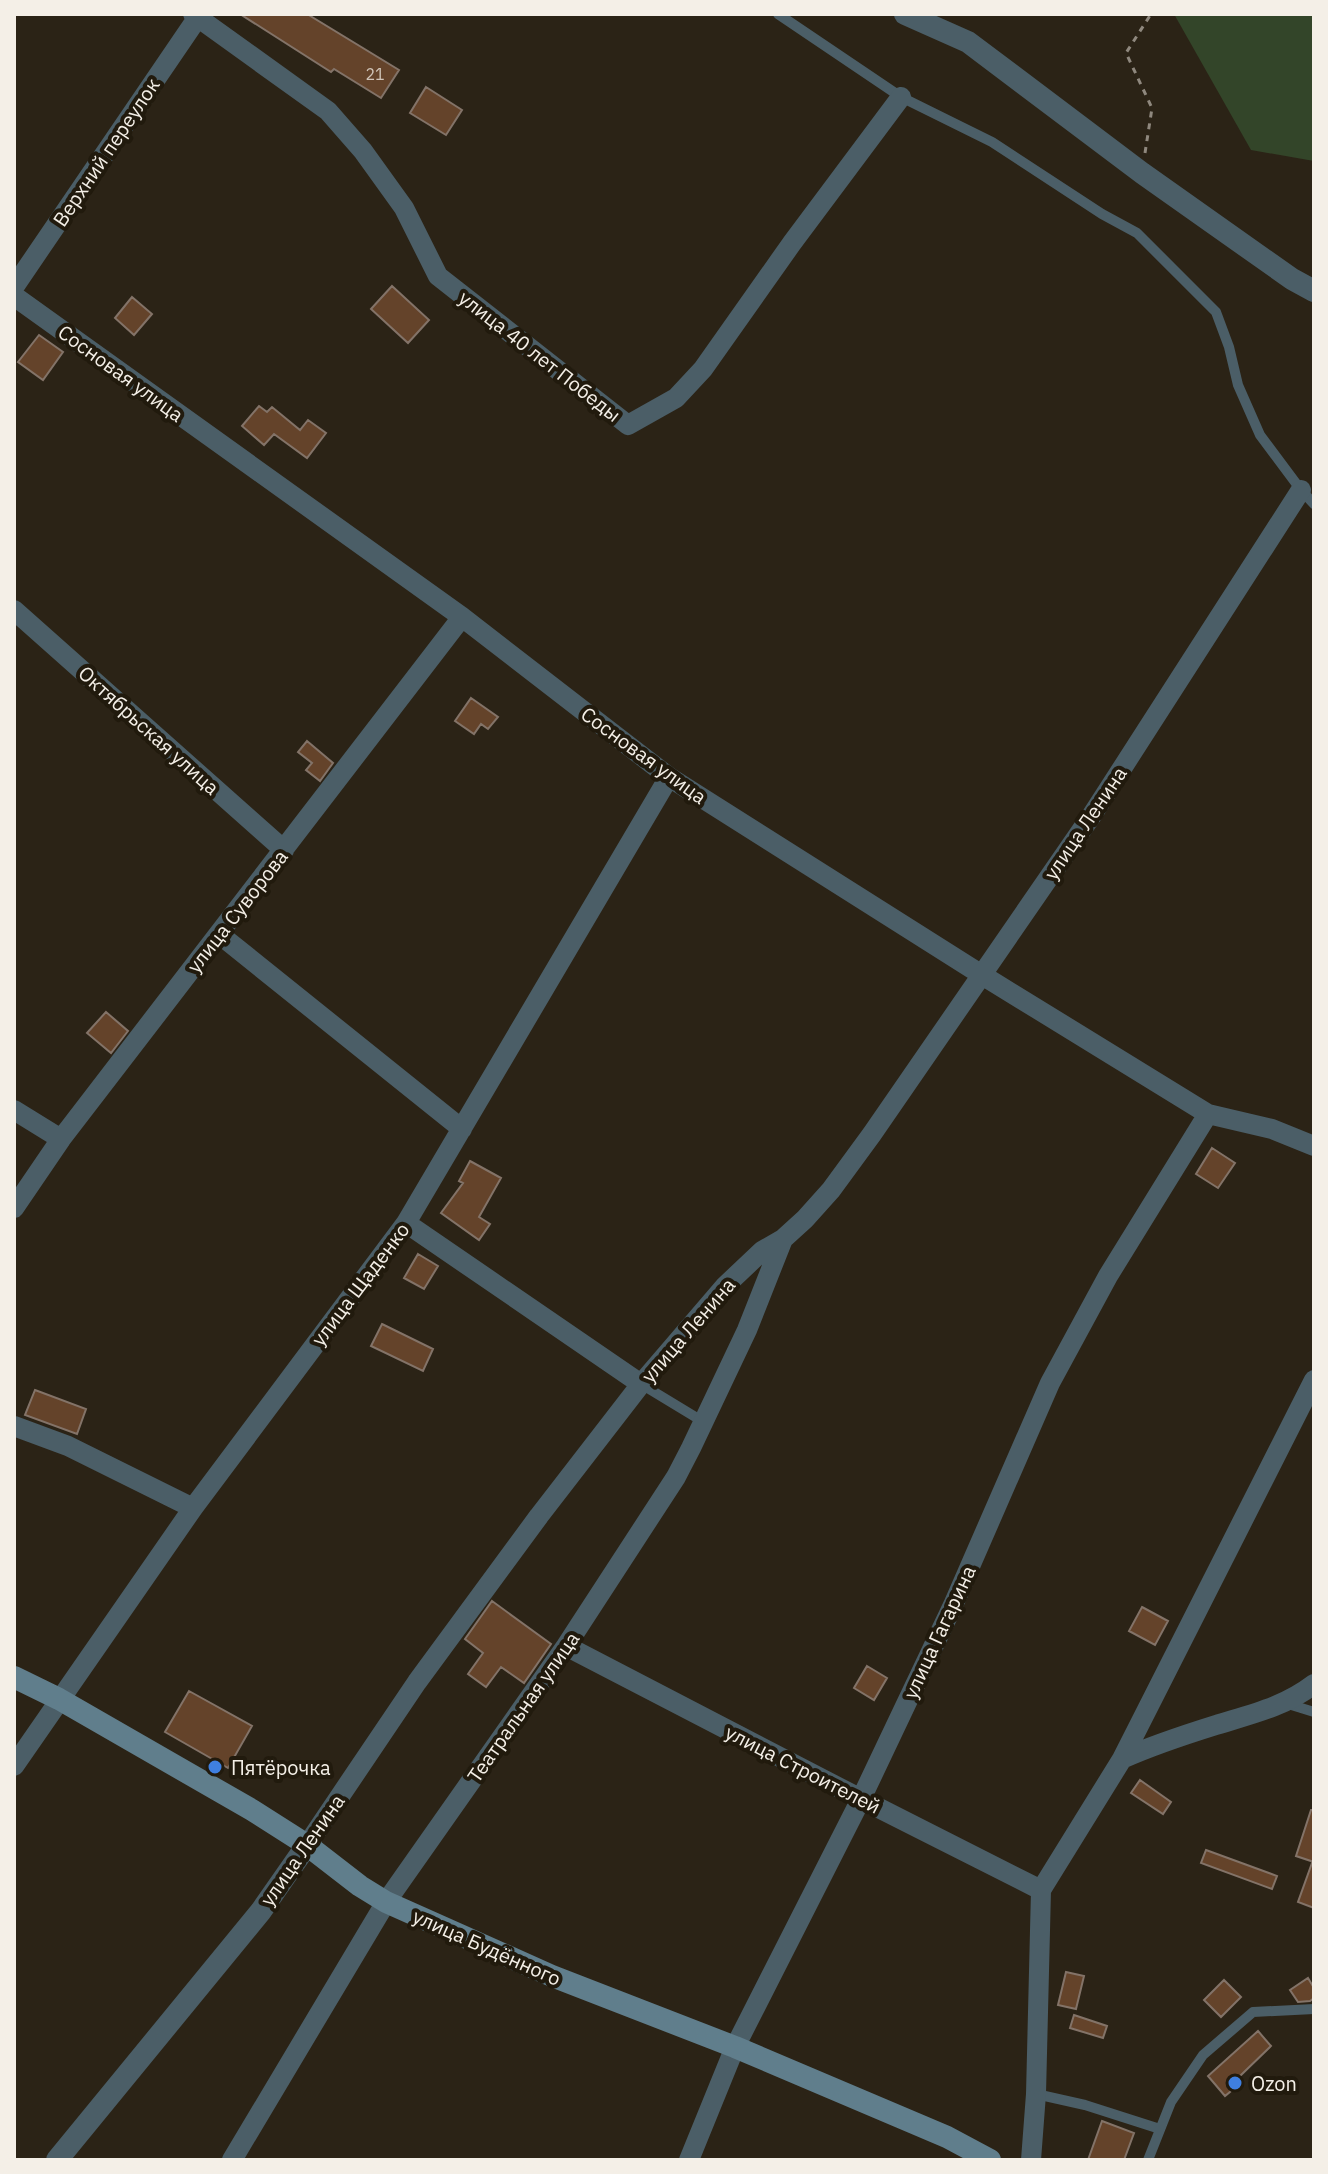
<svg xmlns="http://www.w3.org/2000/svg" width="1328" height="2174" viewBox="0 0 1328 2174" font-family="'IBM Plex Sans',sans-serif">
	<rect width="100%" height="100%" fill="#2b2316"/>
	<!-- green -->
	<path fill="#334529" d="M1174,14h140v147l-63,-11z"/>
	<!-- building -->
	<path fill="#64432a" stroke="#837368" stroke-width="2" d="M240,14h67l92,56 -18,28 -47,-29 -3,3z
		M426,87l36,23 -16,25 -36,-22z
		M392,286l37,34 -21,23 -37,-34z
		M132,297l20,17 -18,21 -19,-17z
		M39,335l24,17 -20,28 -25,-18z
		M259,406l8,6 5,-5 28,23 8,-10 18,13 -19,25 -33,-24 -10,11 -22,-19z
		M471,698l27,19 -10,12 -7,-5 -7,10 -19,-13z
		M307,741l26,22 -13,18 -14,-11 6,-7 -14,-11z
		M106,1012l22,19 -17,22 -24,-20z
		M1212,1148l23,15 -17,25 -22,-14z
		M470,1161l31,17 -22,39 11,7 -11,16 -38,-27 22,-30 -4,-2z
		M418,1254l20,12 -14,23 -20,-11z
		M382,1324l51,25 -10,22 -52,-25z
		M35,1390l51,19 -9,25 -52,-19z
		M492,1601l59,43 -27,39 -23,-16 -15,20 -18,-13 15,-21 -18,-14z
		M1142,1607l26,14 -13,24 -26,-14z
		M867,1666l20,12 -13,22 -20,-12z
		M189,1691l63,35 -24,42 -63,-36z
		M1140,1780l31,22 -8,12 -32,-21z
		M1311,1810h3v52l-18,-6z
		M1206,1850l71,26 -5,13 -71,-26z
		M1312,1863h2v45l-16,-6z
		M1066,1972l18,4 -8,33 -18,-4z
		M1308,1978l6,10v10l-4,3 -12,1 -8,-12z
		M1224,1980l17,17 -20,20 -17,-17z
		M1074,2015l33,11 -4,12 -33,-10z
		M1258,2031l13,15 -32,31 3,5 -17,14 -17,-20z
		M1102,2121l32,12 -10,27h-36z"/>
	<g fill="none" stroke-linecap="round" stroke-linejoin="round">
		<!-- path -->
		<path stroke="#8f887e" stroke-width="3" stroke-dasharray="6 6" stroke-linecap="butt" d="M1145,153l7,-45 -26,-55 25,-39"/>
		<!-- service -->
		<path stroke="#4b5e67" stroke-width="10" d="M778,14l123,83 91,45 110,72 35,19 79,79 13,35 9,38 22,50 41,55 13,14
			M641,1384l61,37
			M1285,1703l29,9
			M1036,2094l49,11 75,24
			M1148,2160l23,-58 32,-47 50,-43 61,-3"/>
		<!-- minor -->
		<path stroke="#4b5e67" stroke-width="20" d="M193,14l135,97 35,40 41,57 34,68 190,149 48,-27 27,-29 89,-126 109,-146
			M14,287l184,-270
			M14,296l448,321 207,160 313,198 226,139 64,15 42,17
			M14,610l270,240
			M219,934l243,195
			M14,1110l47,29
			M14,1208l47,-69 401,-522
			M406,1223l235,161
			M14,1426l54,20 125,62
			M566,1646l295,153 180,91
			M1122,1759c31,-14 62,-24 94,-34 36,-11 68,-18 98,-41
			M14,1766l179,-258 213,-285 263,-446
			M307,1845l110,-163 122,-166 102,-132 84,-98 37,-35 21,-12 22,-20 26,-29 41,-56 220,-319 209,-325
			M232,2160l154,-258 180,-256 110,-169 15,-29 56,-118 36,-91
			M689,2160l46,-113 126,-248 93,-196 96,-220 58,-107 100,-162
			M1031,2160l5,-66 5,-204 81,-131 192,-379"/>
		<!-- tertiary -->
		<path stroke="#4b5e67" stroke-width="22" d="M905,14l63,28 174,131 150,106 22,12
			M57,2160l204,-249 46,-66"/>
		<!-- secondary -->
		<path stroke="#607e8c" stroke-width="22" d="M14,1677l45,22 193,111 55,35 53,41 26,16 166,74 183,71 212,90 43,23"/>
	</g>
	<!-- markers -->
	<g fill="#3f7fe0" stroke="#211a0d" stroke-width="3">
		<circle cx="215" cy="1767" r="8"/>
		<circle cx="1235" cy="2083" r="8"/>
	</g>
	<g text-anchor="middle" dominant-baseline="central" stroke-width="8" stroke-linejoin="round" paint-order="stroke">
		<!-- number labels -->
		<g font-size="16" fill="#d0c4b8">
			<text x="375" y="74">21</text>
		</g>
		<!-- street labels -->
		<g font-size="20" fill="#f4efe7" stroke="#211a0d">
			<text transform="translate(106 152) rotate(-56)">Верхний переулок</text>
			<text transform="translate(540 356) rotate(38)">улица 40 лет Победы</text>
			<text transform="translate(121 373) rotate(36)">Сосновая улица</text>
			<text transform="translate(149 730) rotate(42)">Октябрьская улица</text>
			<text transform="translate(644 755) rotate(36)">Сосновая улица</text>
			<text transform="translate(1085 823) rotate(-56)">улица Ленина</text>
			<text transform="translate(237 911) rotate(-52)">улица Суворова</text>
			<text transform="translate(360 1284) rotate(-53)">улица Щаденко</text>
			<text transform="translate(688 1330) rotate(-49)">улица Ленина</text>
			<text transform="translate(939 1632) rotate(-65)">улица Гагарина</text>
			<text transform="translate(523 1707) rotate(-55)">Театральная улица</text>
			<text transform="translate(803 1769) rotate(27)">улица Строителей</text>
			<text transform="translate(302 1850) rotate(-55)">улица Ленина</text>
			<text transform="translate(487 1947) rotate(24)">улица Будённого</text>
		</g>
		<!-- poi labels -->
		<g font-size="20" fill="#f4efe7" stroke="#211a0d" text-anchor="start">
			<text x="231" y="1767">Пятёрочка</text>
			<text x="1251" y="2083">Ozon</text>
		</g>
	</g>
	<!-- border -->
	<rect width="1328" height="2174" fill="none" stroke="#f4efe7" stroke-width="32"/>
</svg>
